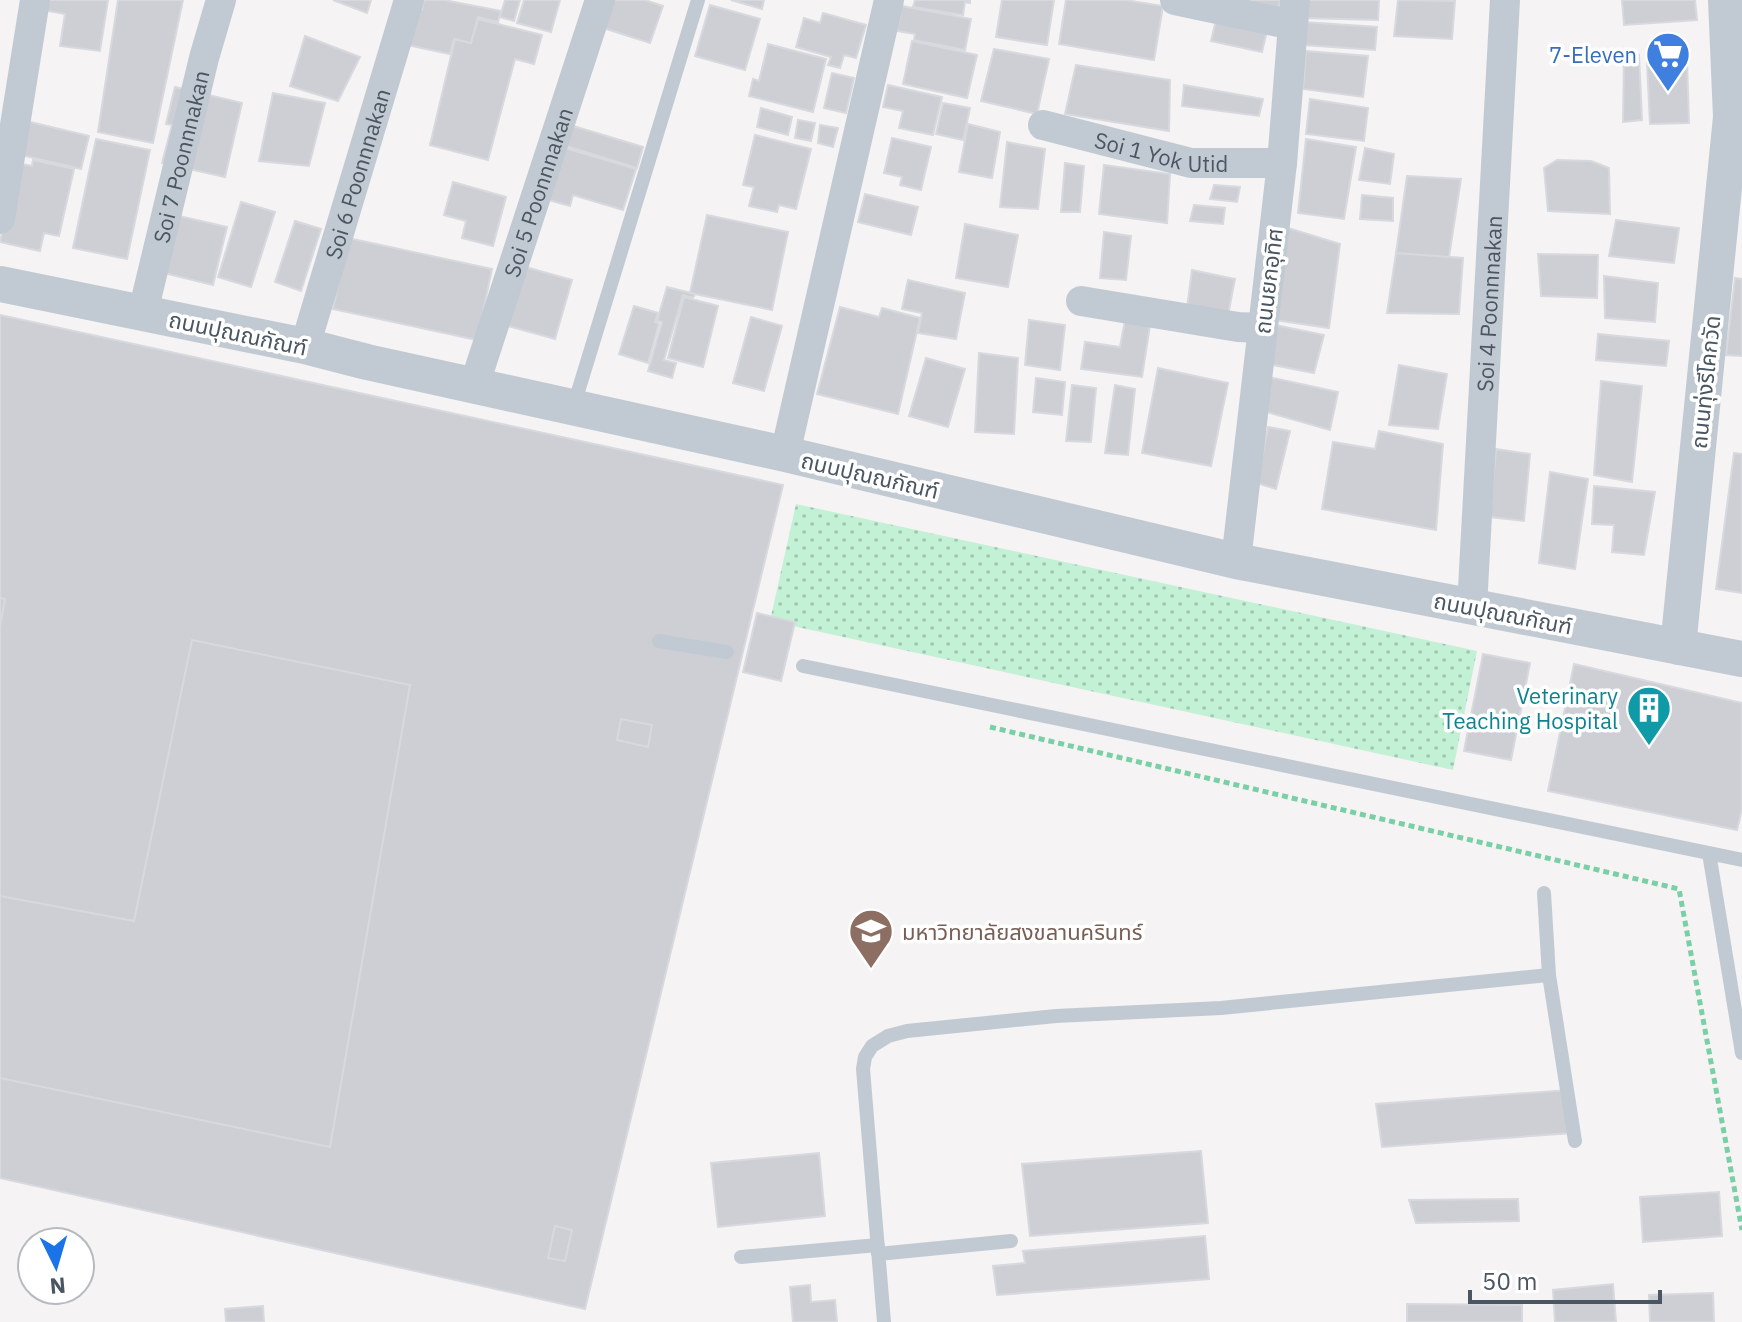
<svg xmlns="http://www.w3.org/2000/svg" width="1742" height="1322" viewBox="0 0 1742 1322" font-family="'IBM Plex Sans','Noto Sans Thai',sans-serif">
	<defs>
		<pattern id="grass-dots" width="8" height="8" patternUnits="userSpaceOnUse" patternTransform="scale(2)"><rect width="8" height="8" fill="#c3f1d5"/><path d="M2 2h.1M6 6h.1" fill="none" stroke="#a0c6b0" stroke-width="1.8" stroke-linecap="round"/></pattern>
	</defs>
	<rect width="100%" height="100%" fill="#f5f3f3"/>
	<!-- grass -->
	<path fill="url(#grass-dots)" d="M796,504l681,147 -24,119 -683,-149z"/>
	<!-- building -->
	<path fill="#cdcfd5" stroke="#d7d9de" stroke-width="2" d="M44,0h64l-8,51 -40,-5 5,-32 -23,-4z
		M118,0h65l-30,143 -55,-11z
		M333,0h38l-4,13z
		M424,0h20l57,11 -3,11 -20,-5 -7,26 -17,-4 -4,15 -52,-11 8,-37 16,4z
		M505,0h15l-6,21 -14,-4z
		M524,0h36l-9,32 -34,-9z
		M598,0h47l18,6 -13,37 -59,-19z
		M731,0h33l-2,9z
		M915,0h55v3l-5,-1 -2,13 -50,-8z
		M1002,0h52l-7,45 -51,-8z
		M1066,0h59l38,6 -9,54 -95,-16z
		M1217,0h63l-3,13z
		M1303,0h76l-1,20 -76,-2z
		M1398,0l57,1 -3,38 -58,-3z
		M1622,0h73l2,20 -73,5z
		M710,5l50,14 -15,51 -50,-14z
		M902,6l69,13 -6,31 -51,-10 1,-6 -18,-3z
		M823,13l43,12 -10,33 -12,-3 -4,13 -12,-3 3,-8 -35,-10 8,-29 16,5z
		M478,19l64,16 -8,29 -19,-5 -27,101 -58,-15 25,-106 16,4z
		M1216,20l51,11 -5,21 -51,-11z
		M1304,22l73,5 -2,23 -71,-5z
		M305,36l55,21 -22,44 -48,-15z
		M912,41l65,14 -10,43 -64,-14z
		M768,44l58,15 -13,53 -64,-16 4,-17 6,2z
		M994,49l55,10 -12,55 -56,-13z
		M1306,51l62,5 -5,41 -60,-8z
		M1639,55l3,65 -19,2 1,-65z
		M1687,61l2,62 -39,1 -3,-61z
		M1076,65l94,15 -1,51 -104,-17z
		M832,73l22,5 -8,35 -22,-5z
		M888,85l54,12 -9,38 -34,-7 4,-17 -20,-4z
		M1184,85l79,14 -4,17 -77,-10z
		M175,87l67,16 -17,74 -63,-14 10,-38 -6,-1z
		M273,93l52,10 -16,63 -50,-5z
		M1310,99l58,9 -4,33 -58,-7z
		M943,103l27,5 -7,32 -27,-6z
		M761,108l31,9 -4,18 -31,-8z
		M798,120l17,3 -4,18 -16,-3z
		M26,121l63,15 -8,33 -64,-15z
		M968,124l32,8 -8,46 -33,-6z
		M570,125l73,22 -6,21 -74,-23z
		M820,125l18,3 -5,19 -15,-4z
		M755,135l56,14 -15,60 -17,-4 -2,7 -28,-6 5,-19 -11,-2z
		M892,138l39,9 -10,43 -21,-5 2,-8 -18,-4z
		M96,139l54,11 -23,109 -54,-11z
		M1306,139l50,8 -12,72 -46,-6z
		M1007,142l38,7 -7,60 -38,-2z
		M565,148l71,21 -13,41 -50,-15 -3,11 -21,-6z
		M1365,148l29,6 -4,30 -31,-4z
		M33,160l41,9 -15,67 -15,-3 -4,18 -40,-9 17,-79 15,3z
		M1557,160l34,1 18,7 1,46 -62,-3 -4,-43z
		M1065,163l19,3 -4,46h-19z
		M1104,165l66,9 -3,49 -68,-9z
		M1407,176l54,3 -12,78 -53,-4z
		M453,182l53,15 -13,49 -31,-8 4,-17 -22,-6z
		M1214,185l26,2 -3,15 -27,-3z
		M865,194l53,13 -7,28 -53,-13z
		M1362,195l31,3v23l-33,-2z
		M241,202l34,10 -24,75 -33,-10z
		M1194,205l31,3 -2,16 -33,-3z
		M707,215l81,17 -16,78 -82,-17z
		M179,216l48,11 -14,58 -49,-12z
		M1616,220l63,8 -5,35 -65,-7z
		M295,221l26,8 -20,62 -26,-9z
		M965,224l53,11 -10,52 -52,-9z
		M1288,228l52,16 -11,84 -55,-8z
		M1104,232l27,4 -5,44 -26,-2z
		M348,238l144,31 -15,71 -144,-31z
		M1396,253l67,5 -4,56 -72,-1z
		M1538,254l60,1 -1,43 -56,-2z
		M504,261l68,19 -17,59 -68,-19z
		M1192,270l43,9 -7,36 -41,-7z
		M1604,276l54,7 -3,39 -50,-4z
		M1735,278l7,1v77l-16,-1z
		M908,280l57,13 -9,46 -38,-6 4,-20 -20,-4z
		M667,287l28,7 -2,4 -10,-3 -19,65 12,3 -4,15 -24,-7 14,-49 -5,-1z
		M684,297l34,9 -15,61 -35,-9z
		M634,306l24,7 -3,9 4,2 -11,39 -29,-9z
		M840,307l39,10 3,-9 38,10 -22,96 -81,-20z
		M0,315l783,170 -198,824 -585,-131z
		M1126,315l25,4 -9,58 -61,-8 4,-27 35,5z
		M751,317l31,9 -18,65 -31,-8z
		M1029,320l36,5 -5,45 -35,-5z
		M1275,325l49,10 -10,38 -46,-9z
		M1598,334l71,7 -3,25 -70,-6z
		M979,353l39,5 -4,76 -39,-2z
		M926,358l39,11 -17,58 -39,-11z
		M1399,365l48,9 -9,55 -49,-4z
		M1158,368l70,15 -17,83 -69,-13z
		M1269,377l69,15 -8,38 -67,-19z
		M1036,378l29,4 -3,33 -29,-3z
		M1601,381l41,5 -10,96 -38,-7z
		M1072,385l24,3 -5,54 -25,-1z
		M1115,385l20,4 -7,66 -23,-2z
		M1268,427l22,4 -14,58 -19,-6z
		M1379,431l64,13 -7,86 -114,-21 11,-67 42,7z
		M1496,449l34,5 -6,67 -34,-4z
		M1734,453l8,1v139l-26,-4z
		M1550,472l38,7 -13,90 -36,-6z
		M1594,486l61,6 -11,63 -32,-3 2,-27 -22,-1z
		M0,598l5,1 -5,28z
		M757,613l38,9 -14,59 -38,-9z
		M192,640l218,45 -80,462 -330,-69v-182l134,25z
		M1483,654l47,9 -19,97 -47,-9z
		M1574,664l168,39v106l-5,21 -189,-39z
		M621,719l31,6 -4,22 -31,-7z
		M1569,1090l3,43 -190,14 -6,-43z
		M1201,1151l7,72 -178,13 -8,-72z
		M819,1153l6,63 -107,11 -7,-64z
		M1719,1192l3,44 -79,6 -3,-45z
		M1518,1199l1,22 -103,2 -7,-23z
		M555,1226l17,4 -7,31 -17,-3z
		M1205,1236l4,43 -212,16 -4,-29 32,-3 -2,-12z
		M1613,1284l3,38h-61l-2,-32z
		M810,1285l1,17 24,-2 2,22h-44l-3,-35z
		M1713,1293l1,29h-64l-1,-27z
		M1407,1304l115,1v17h-115z
		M263,1306l1,16h-38l-1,-13z"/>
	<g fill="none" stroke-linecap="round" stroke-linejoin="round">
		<!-- path -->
		<path stroke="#7ad0a6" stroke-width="5" stroke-dasharray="6 4" stroke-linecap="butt" d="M990,727l689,162 63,341"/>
		<!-- service -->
		<path stroke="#c1cad2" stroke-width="14" d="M573,408l125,-408
			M659,641l68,11
			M803,666l939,194
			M1709,853l33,200
			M1544,893l5,82 26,166
			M878,1254l133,-13
			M741,1257l137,-12
			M884,1322l-21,-253 2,-12 7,-11 16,-10 19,-5 149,-15 165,-8 328,-33"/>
		<!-- minor -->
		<g stroke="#c1cad2" stroke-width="30">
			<path d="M1175,0l118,25"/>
			<path id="s1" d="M1043,125l148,38h91"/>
			<path d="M0,219l35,-219"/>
			<path d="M1081,301l157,26 24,1"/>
			<path id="s2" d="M143,312l61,-254 17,-58"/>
			<path id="s3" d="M305,346l104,-346"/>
			<path id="s4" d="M474,386l126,-386"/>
			<path d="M785,454l104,-454"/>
			<path d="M1236,561l46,-398 13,-163"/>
			<path id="s5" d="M1472,607l33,-607"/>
		</g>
		<!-- tertiary -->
		<path stroke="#c1cad2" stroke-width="36" d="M0,284l305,62 62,16 418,92 451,107 506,98
			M1678,647l53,-530 -5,-117"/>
	</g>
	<!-- icons -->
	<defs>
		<g id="supermarket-pin" transform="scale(2.3)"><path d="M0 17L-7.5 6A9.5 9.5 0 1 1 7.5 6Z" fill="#3f7fe0" stroke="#fff"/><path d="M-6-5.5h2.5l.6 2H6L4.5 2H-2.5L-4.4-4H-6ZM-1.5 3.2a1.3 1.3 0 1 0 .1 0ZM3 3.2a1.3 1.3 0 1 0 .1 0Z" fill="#fff"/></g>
		<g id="building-pin" transform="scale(2.3)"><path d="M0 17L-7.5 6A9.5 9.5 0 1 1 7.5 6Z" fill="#0f9aa8" stroke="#fff"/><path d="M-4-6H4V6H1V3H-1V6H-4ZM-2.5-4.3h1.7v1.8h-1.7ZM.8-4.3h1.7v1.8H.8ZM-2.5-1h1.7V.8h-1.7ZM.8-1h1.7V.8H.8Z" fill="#fff"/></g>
		<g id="university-pin" transform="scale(2.3)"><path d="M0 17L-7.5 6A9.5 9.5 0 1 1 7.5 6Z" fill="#8d6e63" stroke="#fff"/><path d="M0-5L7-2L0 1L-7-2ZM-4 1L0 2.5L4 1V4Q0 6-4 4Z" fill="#fff"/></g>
	</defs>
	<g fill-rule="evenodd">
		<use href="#supermarket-pin" x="1668" y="54"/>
		<use href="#building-pin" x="1649" y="708"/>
		<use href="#university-pin" x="871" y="931"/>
	</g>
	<g text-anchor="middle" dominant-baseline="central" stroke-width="7" stroke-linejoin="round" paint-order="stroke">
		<!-- shop labels -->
		<g font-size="22" fill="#366cbe" stroke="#fff" text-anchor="end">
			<text x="1637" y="54">7-Eleven</text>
		</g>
		<!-- street labels -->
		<g font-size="22" fill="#4a5661" stroke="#fff">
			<text stroke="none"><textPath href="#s1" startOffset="122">Soi 1 Yok Utid</textPath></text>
			<text stroke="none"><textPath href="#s2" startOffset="160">Soi 7 Poonnnakan</textPath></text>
			<text stroke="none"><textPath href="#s3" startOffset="180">Soi 6 Poonnnakan</textPath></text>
			<text stroke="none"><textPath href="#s4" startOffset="204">Soi 5 Poonnnakan</textPath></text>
			<text transform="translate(1268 281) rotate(-83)">ถนนยกอุทิศ</text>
			<text stroke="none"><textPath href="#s5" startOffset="304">Soi 4 Poonnnakan</textPath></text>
			<text transform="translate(238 333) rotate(12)">ถนนปุณณกัณฑ์</text>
			<text transform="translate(1705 382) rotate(-84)">ถนนทุ่งรีโคกวัด</text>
			<text transform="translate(870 475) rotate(13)">ถนนปุณณกัณฑ์</text>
			<text transform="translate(1503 613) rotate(11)">ถนนปุณณกัณฑ์</text>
		</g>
		<!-- culture labels -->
		<g font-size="22" fill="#0d838f" stroke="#fff" text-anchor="end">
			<text x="1618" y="695">Veterinary<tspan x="1618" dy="25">Teaching Hospital</tspan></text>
		</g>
		<!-- education labels -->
		<g font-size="22" fill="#785e54" stroke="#fff" text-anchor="start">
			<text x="902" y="931">มหาวิทยาลัยสงขลานครินทร์</text>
		</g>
	</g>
	<!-- north arrow -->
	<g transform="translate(56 1266) rotate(175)"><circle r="38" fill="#ffffff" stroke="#b7bbc0" stroke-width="2"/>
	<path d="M0-6L14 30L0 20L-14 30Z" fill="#1a73e8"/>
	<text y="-12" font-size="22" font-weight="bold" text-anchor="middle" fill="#4a5661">N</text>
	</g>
	<!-- scale -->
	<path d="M1470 1290v12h190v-12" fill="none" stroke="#4a5661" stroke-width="4"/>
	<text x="1482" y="1290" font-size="24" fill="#4a5661" stroke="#ffffff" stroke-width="6" paint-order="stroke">50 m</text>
</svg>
